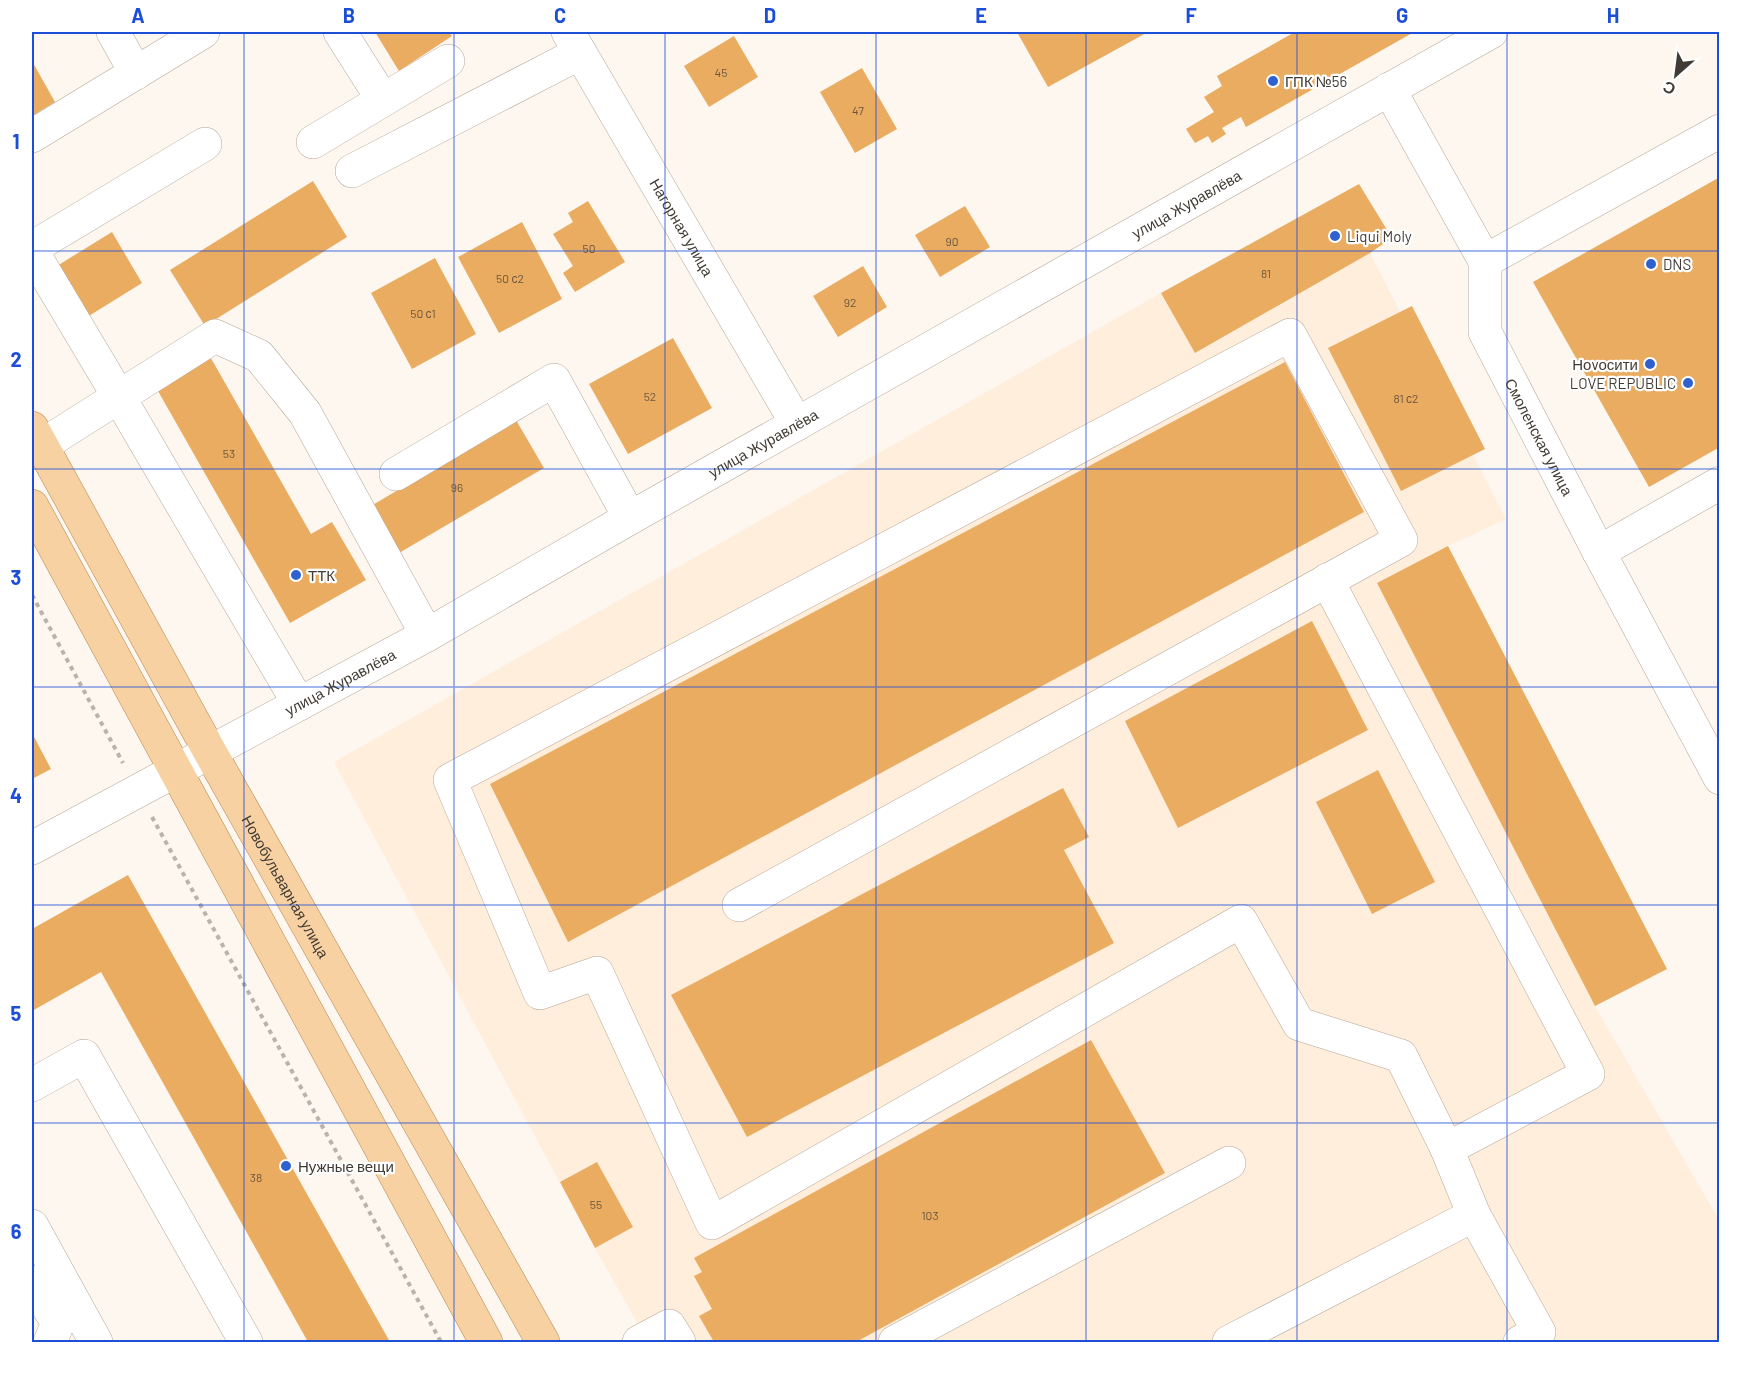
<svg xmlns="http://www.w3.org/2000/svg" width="1751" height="1374" viewBox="0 0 1751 1374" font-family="Barlow,sans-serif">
	<rect width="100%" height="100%" fill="#fdf7f0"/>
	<!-- built -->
	<path fill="#ffeedc" d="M1370,253l136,266 -58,27 -71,37 218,423 124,214v122h-1071l-53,-94 -261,-486 827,-469 35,60z"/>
	<!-- building -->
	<path fill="#eaac60" d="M375,32h74l3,4 -53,35z
		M1017,32h131l-100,55z
		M1295,32h119l-168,95 -5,-10 -19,11 4,6 -14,9 -4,-7 -13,7 -9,-14 28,-17 -10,-15 18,-11 -5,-10z
		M734,36l24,41 -49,30 -25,-41z
		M32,61l23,41 -23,14z
		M862,68l35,61 -42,24 -35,-61z
		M1720,177v270l-71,40 -116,-205z
		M313,181l34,56 -142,89 -35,-56z
		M1359,184l33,54 -22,15 -175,100 -34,-60z
		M588,201l37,61 -50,30 -12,-19 10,-7 -20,-32 20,-12 -5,-9z
		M965,206l25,41 -50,30 -25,-42z
		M522,222l40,77 -63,34 -41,-76z
		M112,232l30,51 -58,36 -32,-50z
		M435,258l41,76 -64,35 -41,-76z
		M863,266l24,41 -49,30 -25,-41z
		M1412,306l73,143 -84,42 -73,-143z
		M673,338l39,70 -84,46 -39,-70z
		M208,353l103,181 21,-12 34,58 -76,43 -136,-239z
		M1285,362l79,150 -796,430 -78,-158z
		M516,420l28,48 -145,85 -28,-47z
		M1448,546l219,423 -72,37 -218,-423z
		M1312,621l56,109 -190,98 -53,-107z
		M32,733l19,36 -19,10z
		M1378,770l57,112 -63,32 -56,-112z
		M1063,788l26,49 -25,13 50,93 -367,194 -76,-142z
		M128,875l262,467h-82l-207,-370 -69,39v-82z
		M1091,1040l74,133 -309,169h-142l-15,-26 13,-7 -18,-33 8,-4 -8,-14z
		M597,1162l36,65 -38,21 -35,-66z"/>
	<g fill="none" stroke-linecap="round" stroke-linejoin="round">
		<!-- minor casing -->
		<g stroke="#b5a797" stroke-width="34">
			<g id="minor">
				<path d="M113,32l23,41"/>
				<path id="s1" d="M568,32l229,392"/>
				<path id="s2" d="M1389,89l96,172v71l114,220 121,226"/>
				<path d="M383,100l65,-39"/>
				<path d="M32,136l171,-104"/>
				<path d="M313,142l70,-42 -43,-68"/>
				<path d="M352,171l228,-118"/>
				<path d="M32,248l173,-104"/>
				<path d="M32,251l87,146 180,307"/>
				<path d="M1485,261l235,-130"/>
				<path d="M41,446l174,-110 44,20 46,57 122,222"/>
				<path d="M396,474l158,-94 76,138"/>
				<path d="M1599,552l121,-69"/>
				<path d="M1327,580l261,494 -141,75"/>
				<path id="s3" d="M32,848l395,-213 203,-117 861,-486"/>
				<path d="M739,905l662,-365 -111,-205 -840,445 90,213 57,-20 115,250 529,-302 58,103 102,32 46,93 27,66 65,117 -19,10"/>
				<path d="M32,1085l52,-29 162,286"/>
				<path d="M32,1226l64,116"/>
				<path d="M32,1282l26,41 -8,19"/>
				<path d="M639,1342l30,-16 10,16"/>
				<path d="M895,1342l334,-179"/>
				<path d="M1229,1342l245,-127"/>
			</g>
		</g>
		<!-- major casing -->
		<g stroke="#b48853" stroke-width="34">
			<g id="major">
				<path id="s4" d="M32,428l178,324 333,590"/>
				<path d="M32,506l454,836"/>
			</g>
		</g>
		<!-- path -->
		<path stroke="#b9b3ac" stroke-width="4" stroke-dasharray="4.5 4.5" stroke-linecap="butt" d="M32,595l91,168
			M152,817l289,525"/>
		<!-- minor -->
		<use href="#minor" stroke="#fff" stroke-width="33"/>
		<!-- major -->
		<use href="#major" stroke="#f7d1a2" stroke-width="33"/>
	</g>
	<!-- grid -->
	<path fill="none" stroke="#1d4ed8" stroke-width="1.5" stroke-opacity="0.55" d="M244,32v1310M454,32v1310M665,32v1310M876,32v1310M1086,32v1310M1297,32v1310M1507,32v1310M32,251h1688M32,469h1688M32,687h1688M32,905h1688M32,1123h1688"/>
	<!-- markers -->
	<g fill="#2f60cf" stroke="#fff" stroke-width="2">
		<circle cx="1273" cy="81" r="6"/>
		<circle cx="1335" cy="236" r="6"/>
		<circle cx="1651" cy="264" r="6"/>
		<circle cx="1650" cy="364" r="6"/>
		<circle cx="1688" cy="383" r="6"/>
		<circle cx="296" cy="575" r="6"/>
		<circle cx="286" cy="1166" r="6"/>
	</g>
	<g text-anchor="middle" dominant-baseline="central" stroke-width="4.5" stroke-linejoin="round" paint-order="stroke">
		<!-- number labels -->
		<g font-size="12" fill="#6b573f">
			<text x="721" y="72">45</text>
			<text x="858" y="110">47</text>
			<text x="952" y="241">90</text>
			<text x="589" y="248">50</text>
			<text x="1266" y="273">81</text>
			<text x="510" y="278">50 с2</text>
			<text x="850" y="302">92</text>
			<text x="423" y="313">50 с1</text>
			<text x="650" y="396">52</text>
			<text x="1406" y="398">81 с2</text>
			<text x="229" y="453">53</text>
			<text x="457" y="487">96</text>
			<text x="256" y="1177">38</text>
			<text x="596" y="1204">55</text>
			<text x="930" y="1215">103</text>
		</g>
		<!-- poi labels -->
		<g font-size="15" fill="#413b34" stroke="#fff" text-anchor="start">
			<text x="1285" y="81">ГПК №56</text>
			<text x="1347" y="236">Liqui Moly</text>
			<text x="1663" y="264">DNS</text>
			<text x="1638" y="364" text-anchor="end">Ноvосити</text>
			<text x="1676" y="383" text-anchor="end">LOVE REPUBLIC</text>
			<text x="308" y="575">ТТК</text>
			<text x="298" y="1166">Нужные вещи</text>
		</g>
		<!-- street labels -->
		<g font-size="15" fill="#413b34" stroke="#fff">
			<text stroke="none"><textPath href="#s3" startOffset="1322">улица Журавлёва</textPath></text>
			<text stroke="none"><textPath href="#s1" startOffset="226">Нагорная улица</textPath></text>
			<text stroke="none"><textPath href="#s2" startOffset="386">Смоленская улица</textPath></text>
			<text stroke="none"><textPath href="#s3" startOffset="836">улица Журавлёва</textPath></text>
			<text stroke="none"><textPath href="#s3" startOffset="350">улица Журавлёва</textPath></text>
			<text stroke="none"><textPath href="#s4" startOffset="524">Новобульварная улица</textPath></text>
		</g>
	</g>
	<!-- border -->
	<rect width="1751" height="1374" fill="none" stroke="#ffffff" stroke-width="66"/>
	<!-- north arrow -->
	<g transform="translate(1676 75) rotate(208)" stroke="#ffffff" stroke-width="4.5" paint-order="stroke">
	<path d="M0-4.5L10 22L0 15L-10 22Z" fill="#413b34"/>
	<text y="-9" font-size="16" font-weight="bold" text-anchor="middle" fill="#413b34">С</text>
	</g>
	<rect x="33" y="33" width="1685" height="1308" fill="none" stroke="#1d4ed8" stroke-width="2"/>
	<g font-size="20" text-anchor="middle" font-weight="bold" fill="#1d4ed8">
		<text x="138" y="23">A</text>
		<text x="349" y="23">B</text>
		<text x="560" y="23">C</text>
		<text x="770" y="23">D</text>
		<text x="981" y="23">E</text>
		<text x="1191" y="23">F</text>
		<text x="1402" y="23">G</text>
		<text x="1613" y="23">H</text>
		<text x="16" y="149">1</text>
		<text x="16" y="367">2</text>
		<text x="16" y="585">3</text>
		<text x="16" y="803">4</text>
		<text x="16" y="1021">5</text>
		<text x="16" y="1239">6</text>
	</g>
</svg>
